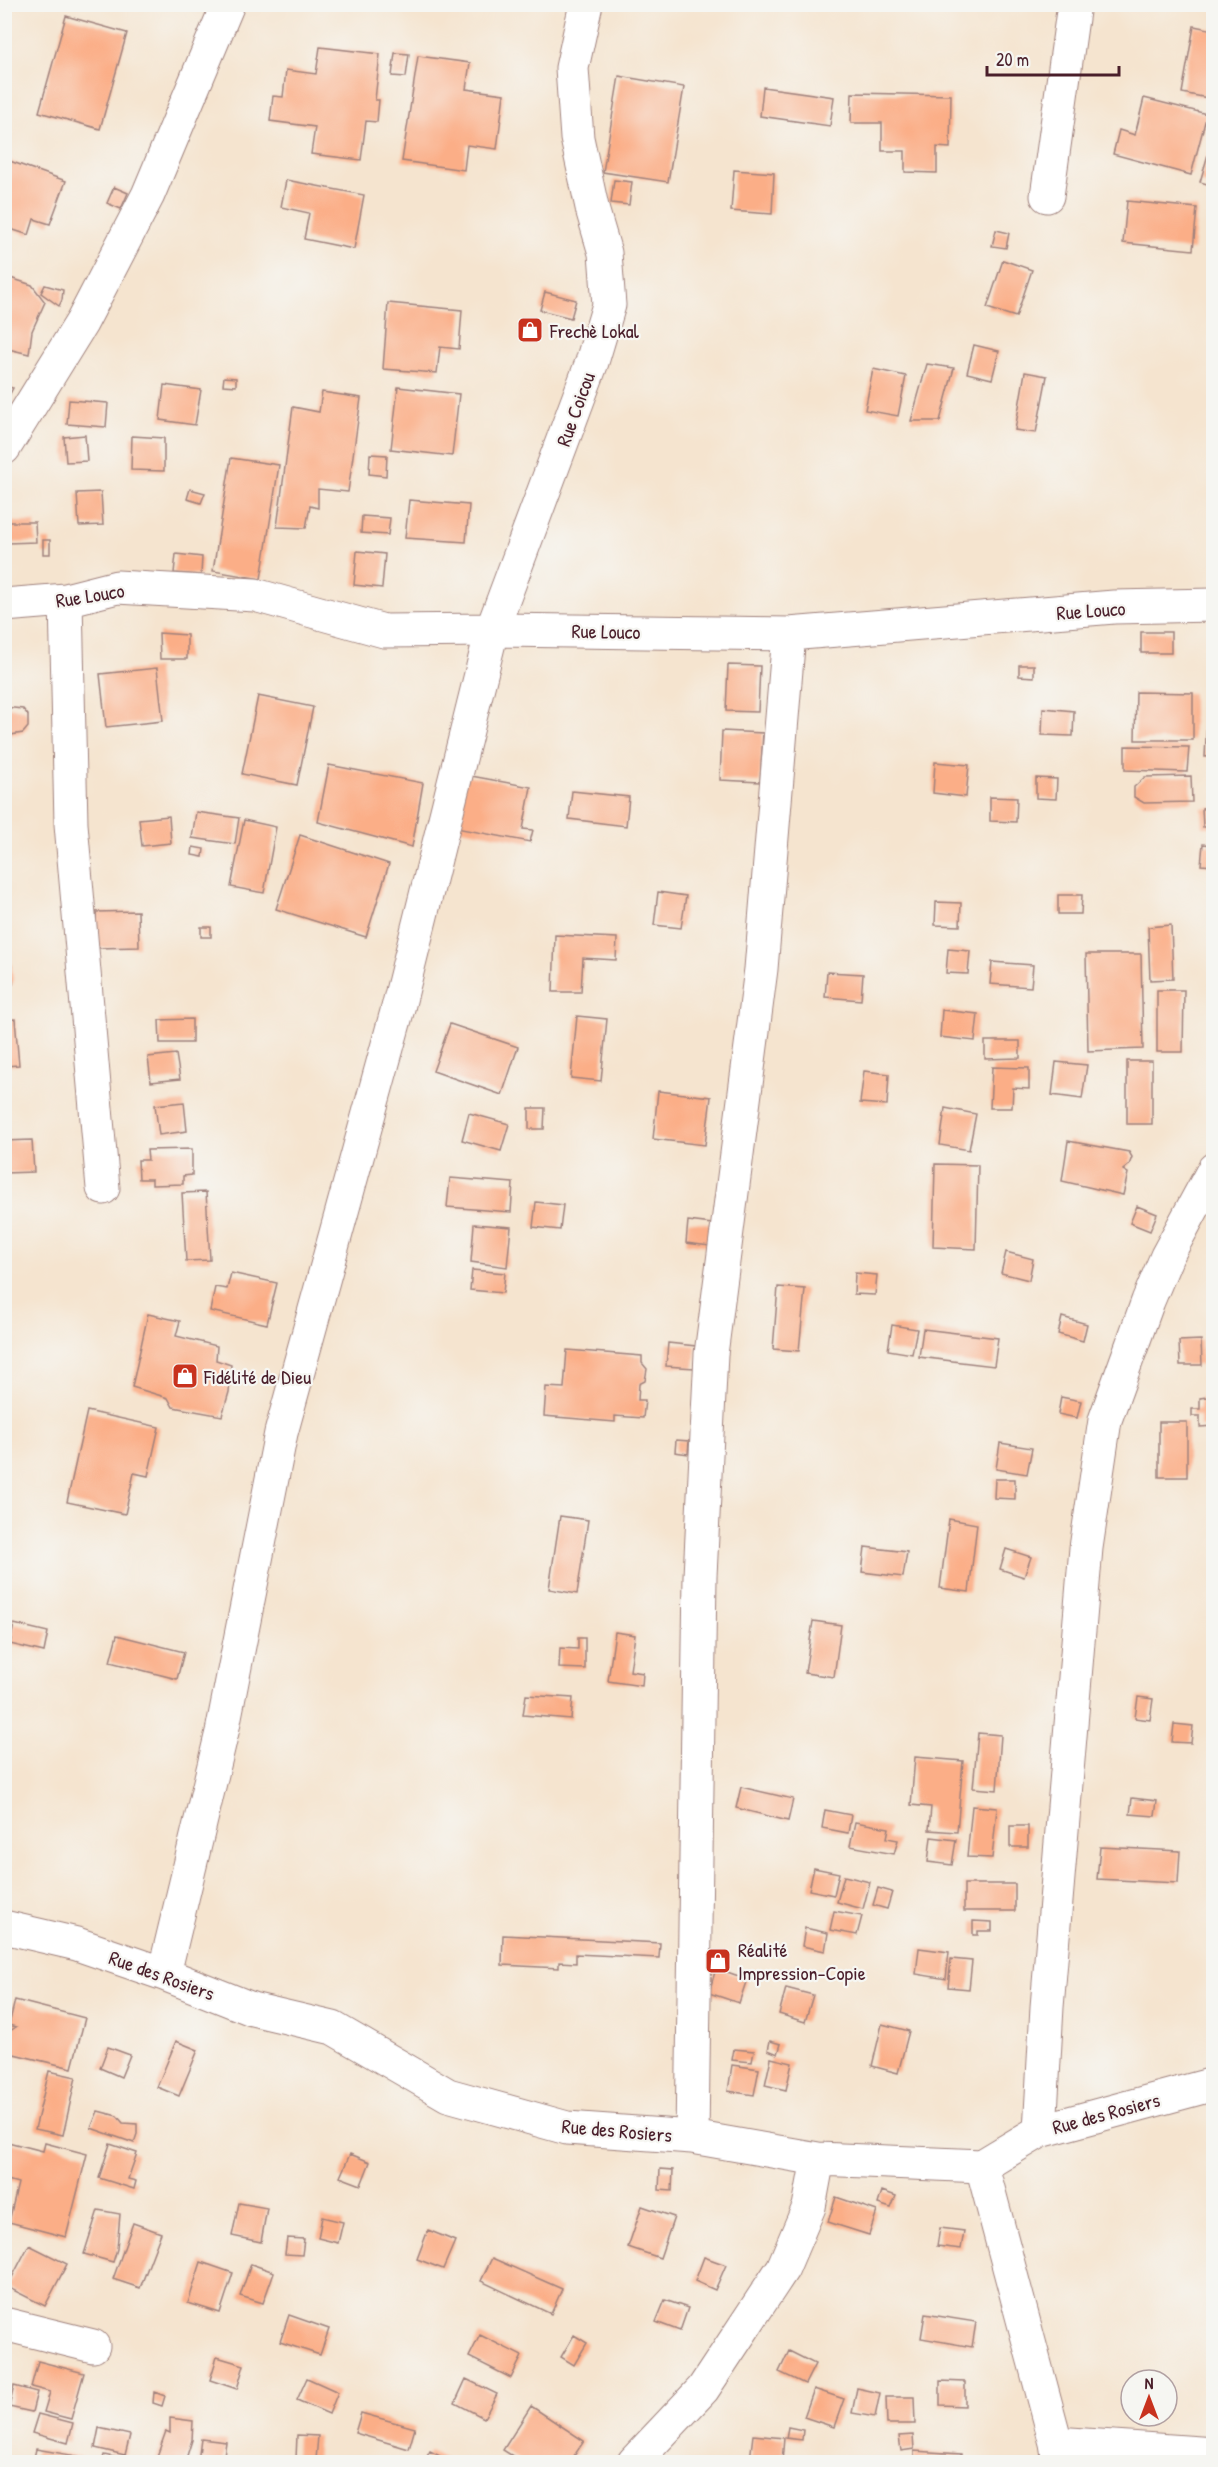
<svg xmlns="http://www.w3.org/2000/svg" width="1218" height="2467" viewBox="0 0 1218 2467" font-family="'Patrick Hand',sans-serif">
	<rect width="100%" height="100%" fill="#f6f6f2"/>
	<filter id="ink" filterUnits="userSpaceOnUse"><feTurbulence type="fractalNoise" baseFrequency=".0167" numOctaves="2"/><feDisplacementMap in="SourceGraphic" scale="12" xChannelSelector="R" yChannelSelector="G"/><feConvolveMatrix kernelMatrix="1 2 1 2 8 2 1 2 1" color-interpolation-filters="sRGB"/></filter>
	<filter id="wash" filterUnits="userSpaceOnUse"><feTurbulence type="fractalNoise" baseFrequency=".008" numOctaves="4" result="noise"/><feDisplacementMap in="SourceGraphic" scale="24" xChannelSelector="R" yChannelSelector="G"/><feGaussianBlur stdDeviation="1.35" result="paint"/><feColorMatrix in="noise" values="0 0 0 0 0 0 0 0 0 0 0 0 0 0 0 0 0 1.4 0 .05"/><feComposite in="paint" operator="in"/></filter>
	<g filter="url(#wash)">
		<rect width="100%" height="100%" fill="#f5e4cf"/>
		<g id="blocks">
			<!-- building -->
			<path fill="#fbae87" d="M66,16l61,17 -27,96 -61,-17z
				M1194,26l20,4 -1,69 -31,-6z
				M320,47l60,7 -5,46h4l-2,22 -11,-1 -5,39 -50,-6 4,-27 -45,-6 3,-25 10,1 3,-27 30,4z
				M395,53l14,1 -3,23 -14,-1z
				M418,56l52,7 -4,26 38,5 -7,55 -30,-4 -3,25 -62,-9z
				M619,76l65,11 -16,95 -65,-10z
				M763,87l71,10 -4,29 -70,-10z
				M852,93l99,2 -1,53 -13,-1v26l-32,-1v-21h-23v-28h-31z
				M1144,98l63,16 -16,61 -78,-21 6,-24 16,5z
				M1209,151l5,1v34l-14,-4z
				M4,159l62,22 -16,43 -16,-5 -5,16 -25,-8z
				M734,170l40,3 -2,41 -41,-3z
				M286,180l78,15 -10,54 -50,-10 5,-26 -28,-6z
				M614,180l18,2 -3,23 -18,-2z
				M114,187l14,6 -7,16 -14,-6z
				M1127,201l70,7 -4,42 -70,-7z
				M996,230l13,3 -3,15 -14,-2z
				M1003,260l29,10 -16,47 -29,-9z
				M4,276l28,9 13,17 -13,29 -3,23 -25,-6z
				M45,285l18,5 -1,10 -3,6 -18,-13z
				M545,292l31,8 -5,18 -31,-8z
				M388,303l74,7 -3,39 -19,-2 -3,26 -54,-4z
				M974,345l25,6 -7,28 -25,-6z
				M927,364l27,4 -14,53h-29z
				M873,369l33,7 -8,40 -33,-6z
				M1025,372l22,4 -11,57 -21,-3z
				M224,377l12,1v8l-13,-1z
				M164,385l37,5 -6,35 -35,-5z
				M4,386l9,2 -9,17z
				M398,387l61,7 -7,62 -61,-7z
				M322,392l39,6 -13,94 -30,-3v19l-8,-2 -4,22 -29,-1 16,-120 26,5z
				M69,400l39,3 -2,24 -39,-3z
				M85,435l2,26 -21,1 -2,-25z
				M132,436l32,2v33l-33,-1z
				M370,454l17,1 -1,21 -17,-2z
				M231,458l48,7 -18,114 -48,-8z
				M190,489l15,4 -4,10 -14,-4z
				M101,492l2,33 -24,1 -2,-33z
				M409,500l60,5 -3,37 -61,-4z
				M362,516l28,2 -2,17 -27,-2z
				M6,522h29l1,20 -29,1z
				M43,540h7v14h-7z
				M357,551l28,3 -3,34 -28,-3z
				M176,554l26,3 -1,18 -27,-2z
				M1141,632h30v21h-30z
				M159,633l28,2v24h-27z
				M728,665l32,1 -2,46 -32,-1z
				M1019,665h15v12l-15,-1z
				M157,668l6,53 -57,6 -6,-53z
				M1136,692l57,1v47h-58z
				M258,696l55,11 -16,78 -55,-11z
				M4,707l19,2 5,6v12l-5,6 -19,3z
				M1043,708l31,3 -1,25 -31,-1z
				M1207,718l7,1v37l-9,1z
				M722,731l41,2 -3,49 -40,-2z
				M1125,746l64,1 -2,25 -62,-2z
				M935,762l34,3 -3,32 -33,-4z
				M329,765l94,18 -11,64 -94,-25z
				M466,775l65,12 -8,42 10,1 -3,12 -74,-14z
				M1191,776l1,26 -48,1 -10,-6v-10l11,-10z
				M1036,778l21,1 -1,20 -20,-1z
				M572,791l57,6 -3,29 -57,-7z
				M990,797l27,1 -1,24 -26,-1z
				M1214,807v20h-11l-1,-19z
				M196,812l43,6 -4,26 -43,-6z
				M169,816l2,27 -29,3 -3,-27z
				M244,820l32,7 -12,66 -33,-6z
				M300,835l89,29 -23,73 -90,-28z
				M1203,844l11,1v21l-13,-1z
				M193,847l11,2 -1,8 -11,-2z
				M658,892l28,4 -5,32 -27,-3z
				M1058,895h24l-1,19h-23z
				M936,902l25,1 -1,23 -25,-1z
				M138,911l1,36 -42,1 -1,-36z
				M1171,925l2,54 -23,1 -2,-53z
				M201,927h10v10h-10z
				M555,935l62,3 -1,22 -33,-2 -2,34h-28z
				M948,949l22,2 -2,23 -22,-1z
				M1086,954h55l2,95 -55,2z
				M4,962h7l2,22 -9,1z
				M992,962l41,3 -2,22 -41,-3z
				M827,972l36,2 -2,26 -36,-3z
				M1157,990h27l-1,62h-26z
				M942,1010l36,4 -3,27 -35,-4z
				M577,1016l30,3 -6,62 -30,-3z
				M15,1019l4,46 -15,1v-46z
				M192,1019v24h-32l-1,-23z
				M450,1024l68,23 -16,48 -69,-24z
				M985,1041h35v17l-35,1z
				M176,1054l4,25 -29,3 -3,-25z
				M1127,1061h25v63h-25z
				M1056,1062l31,3 -5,34 -30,-4z
				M992,1067l37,1v21l-16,-1 -1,20h-22z
				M864,1071l25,3 -2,31 -27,-2z
				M658,1091l53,6 -6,48 -52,-6z
				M184,1102l3,29 -28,4 -4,-30z
				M529,1108h16l-1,21h-15z
				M945,1108l31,6 -7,36 -29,-5z
				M469,1113l40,11 -8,27 -39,-11z
				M32,1140l2,32 -30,1v-32z
				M1068,1141l61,11 3,5 -3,8 -6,5 5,3 -5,22 -61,-14z
				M192,1149v26l-9,1v8l-31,1v-6h-13l-1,-19h10l-1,-10z
				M935,1164l43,1 -2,84 -43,-2z
				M450,1178l63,5 -2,29 -64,-5z
				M206,1192l4,68 -24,1 -4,-68z
				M536,1202l27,3 -3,25 -27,-3z
				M1137,1206l20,8 -7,17 -20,-8z
				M688,1221l24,3 -2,22 -24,-3z
				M474,1224l37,3 -4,40 -36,-5z
				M1006,1252l27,7 -4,21 -28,-7z
				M472,1270l33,3 -2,20 -33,-3z
				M231,1273l46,10 -10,41 -57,-13 5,-24 12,2z
				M855,1273l22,2 -2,20 -21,-1z
				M778,1287l27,2 -6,62 -26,-2z
				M148,1314l32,7 -4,15 41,10 -1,14 15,5 -2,27 -7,24 -49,-9 -5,-9 -36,-11z
				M1062,1317l25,7 -4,17 -25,-7z
				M892,1325l25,4 -5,25 -24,-4z
				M923,1329l75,9 -4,28 -75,-9z
				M1201,1340l1,25h-22l-1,-24z
				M668,1343l28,3 -2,22 -28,-2z
				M567,1350l75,6v7l5,6 -2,12 -6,3 -1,16h7l-2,18 -28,-2v6l-71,-6 2,-29 18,1z
				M1214,1396v30l-14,1v-11h-8v-7h8v-11z
				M1061,1397l20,4 -4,17 -19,-4z
				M87,1411l72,16 -11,49 -14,-3 -9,41 -58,-12z
				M1159,1422h28v55h-28z
				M676,1440l13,1 -1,13 -13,-2z
				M1000,1443l32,5 -5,26 -31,-5z
				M995,1479h20v20l-21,-1z
				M560,1516l28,4 -11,74 -28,-5z
				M949,1519l28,5 -8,68 -29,-4z
				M865,1547l42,5 -4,25 -41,-5z
				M1006,1549l25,8 -7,20 -24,-8z
				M813,1621l28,4 -7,52 -29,-4z
				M14,1624l34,8 -4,20 -34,-8z
				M615,1632l20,3 -5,36 13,2 -1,13 -34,-5z
				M117,1635l67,17 -7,27 -67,-17z
				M578,1638h7v31l-26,-1 1,-20 18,1z
				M526,1695l47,3 -2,21 -48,-4z
				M1138,1697l15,2 -3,21 -15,-2z
				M1174,1724l19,2 -2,17 -19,-1z
				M978,1733l23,2 -4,55 -24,-2z
				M915,1757l48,4 -6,71 -28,-2 2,-23 -20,-2z
				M741,1787l52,12 -5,22 -52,-13z
				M1132,1798l25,3 -2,15 -25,-2z
				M972,1806l25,2 -5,50 -25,-1z
				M825,1810l26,5 -3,18 -26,-5z
				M855,1822l34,6 -2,10 11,2 -4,14 -44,-8z
				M1010,1826h18v21h-18z
				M931,1837l25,3 -4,25 -24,-3z
				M1100,1847l80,4 -2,32 -81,-4z
				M814,1868l25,5 -5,22 -25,-5z
				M844,1876l26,6 -7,27 -26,-7z
				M964,1884h51v27h-51z
				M878,1888l14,4 -5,17 -14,-4z
				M834,1911l28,5 -5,19 -27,-5z
				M973,1921l19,1v9h-14v4h-5z
				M805,1928l23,5 -3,18 -23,-5z
				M503,1935l157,8 -1,15 -83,-4v9l-17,-1v6l-57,-3z
				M919,1948l30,4 -3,27 -30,-5z
				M951,1959l21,2 -3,28 -21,-2z
				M716,1968l31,11 -8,24 -30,-10z
				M786,1988l27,7 -8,27 -26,-8z
				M15,2000l70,18 -13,50 -62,-15 -6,-10 3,-10 9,-6 -7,-2z
				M882,2024l27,7 -11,42 -26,-7z
				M176,2041l22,9 -19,46 -22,-9z
				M770,2041l11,3 -3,10 -10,-4z
				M108,2047l22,8 -9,22 -21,-9z
				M734,2049l20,2 -2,11 -20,-2z
				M771,2058l21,5 -6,27 -21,-5z
				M732,2065l27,4 -5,26 -26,-4z
				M49,2071l27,6 -13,58 -28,-6z
				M98,2111l19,5 6,7 14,1v10l-3,9 -43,-15z
				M4,2141l39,10 2,-8 42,11 -21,83 -57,-15 9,-39 -14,-4z
				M110,2144l27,9 -9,26 8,2 -2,8 -35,-11z
				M350,2154l20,8 -9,23 -21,-8z
				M660,2169l13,1 -1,21 -13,-1z
				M882,2191l14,5 -5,12 -13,-4z
				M836,2197l41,14 -8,24 -41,-13z
				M239,2203l28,5 -6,34 -29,-6z
				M642,2206l32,11 -14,41 -32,-11z
				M98,2210l22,4 -3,35 -4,13 -29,-8z
				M322,2217l21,5 -5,21 -20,-5z
				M133,2223l28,10 -21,55 -27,-9z
				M940,2228l24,3 -3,18 -24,-3z
				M428,2230l27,11 -12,28 -26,-10z
				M287,2238l17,1 -2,16 -17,-1z
				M29,2245l38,19 -22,42 -38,-19z
				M704,2257l22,8 -11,25 -20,-9z
				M492,2258l70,31 -11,25 -70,-33z
				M201,2262l32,11 -13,40 -32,-10z
				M251,2264l23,8 -11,31 -23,-7z
				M665,2300l23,8 -8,23 -24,-9z
				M925,2314l51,8 -4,25 -51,-9z
				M289,2315l40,14 -9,26 -40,-13z
				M480,2335l42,21 -11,22 -42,-21z
				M574,2335l13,8 -13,22 -13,-8z
				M789,2351l26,13 -10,20 -26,-12z
				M217,2357l27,8 -7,24 -27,-9z
				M38,2361l46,12 -13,46 -27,-7 6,-20 -19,-5z
				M307,2378l31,14 -9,22 -32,-14z
				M466,2379l31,15 -13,24 -29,-15z
				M940,2381l25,1v24l-25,-1z
				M14,2386l23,6 -5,20 -23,-5z
				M857,2388l23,5 -5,24 -23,-4z
				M814,2389l30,10 -10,28 -30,-10z
				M154,2392l11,4 -3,10 -9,-3z
				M886,2397h28l1,27h-28z
				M531,2406l53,35 -14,21h-48l-19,-12z
				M361,2413l54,15 -6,21 -54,-16z
				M38,2414l35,9 -5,20 -36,-10z
				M170,2418l23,3 -1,19 -7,22h-30l11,-31 4,2z
				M788,2427l15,3 -1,10 -16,-2z
				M99,2428l31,7 -5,20 -30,-7z
				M297,2435l21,1 -2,24 -20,-1z
				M753,2435l31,3 -2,24 -32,-2z
				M913,2435l1,14 -13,2 -2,-15z
				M201,2439l25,3 -3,20h-25z
				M36,2449l46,8 -1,5h-48z
				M430,2451l21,11h-27z
				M914,2451l47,3v8h-47z
				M104,2455l15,3 -1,4h-16z"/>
		</g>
	</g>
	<g filter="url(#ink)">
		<use href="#blocks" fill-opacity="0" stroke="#a0827d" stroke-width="1.5"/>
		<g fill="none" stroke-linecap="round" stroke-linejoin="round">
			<!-- minor casing -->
			<g stroke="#a0827d" stroke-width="35">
				<path id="minor" d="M1047,196l27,-192
					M4,448l78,-126 66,-127 80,-191
					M66,600l5,224 32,364
					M4,605l62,-5 51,-13 138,8 129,36 108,-1 297,4 325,-27 100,-2
					M4,1927l73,17 87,30 88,35 81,19 115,67 119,33 125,9 126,22 164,7 58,-35 174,-47
					M164,1974l58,-242 59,-299 117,-425 94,-378 100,-268 17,-57 -4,-52 -12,-41 -16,-74 -5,-70 14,-64
					M1040,2131l7,-124 39,-459 19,-128 43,-119 19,-45 47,-87
					M692,2137l8,-561 11,-222 50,-385 28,-335
					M982,2166l74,277
					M4,2324l89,22
					M634,2462l69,-73 80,-121 26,-61 9,-48
					M1059,2462l-3,-19 158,11"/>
			</g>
			<!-- minor -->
			<use href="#minor" stroke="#fff" stroke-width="33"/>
		</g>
	</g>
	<!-- icons -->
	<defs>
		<g id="shop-square" transform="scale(1.35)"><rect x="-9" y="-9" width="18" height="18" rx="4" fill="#c8321e" stroke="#f6f6f2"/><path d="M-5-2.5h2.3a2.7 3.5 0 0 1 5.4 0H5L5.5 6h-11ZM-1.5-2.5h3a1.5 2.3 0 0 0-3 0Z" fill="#fff"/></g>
	</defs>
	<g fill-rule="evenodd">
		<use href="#shop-square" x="530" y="330"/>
		<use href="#shop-square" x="185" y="1376"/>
		<use href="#shop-square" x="718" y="1961"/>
	</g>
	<g text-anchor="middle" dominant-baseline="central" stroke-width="4.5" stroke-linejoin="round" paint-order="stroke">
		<!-- poi labels -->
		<g font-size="20" fill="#4a1f2b" stroke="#f6f6f2" text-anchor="start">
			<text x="550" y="330">Frechè Lokal</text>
			<text x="204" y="1376">Fidélité de Dieu</text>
			<text x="738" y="1949">Réalité<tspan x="738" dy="23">Impression-Copie</tspan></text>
		</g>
		<!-- street labels -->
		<g font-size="20" fill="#4a1f2b" stroke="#f6f6f2">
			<text transform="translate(575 409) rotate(-70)">Rue Coicou</text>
			<text transform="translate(90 595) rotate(-9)">Rue Louco</text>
			<text transform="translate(1091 610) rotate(-4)">Rue Louco</text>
			<text transform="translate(606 631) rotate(1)">Rue Louco</text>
			<text transform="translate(162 1975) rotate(20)">Rue des Rosiers</text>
			<text transform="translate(1106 2113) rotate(-15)">Rue des Rosiers</text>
			<text transform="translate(617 2130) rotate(5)">Rue des Rosiers</text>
		</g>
	</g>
	<!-- margin -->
	<rect width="1218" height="2467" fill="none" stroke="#f6f6f2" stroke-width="24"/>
	<!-- north arrow -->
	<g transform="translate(1149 2398)"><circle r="28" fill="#f6f6f2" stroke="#b1a0a2" stroke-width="1.5"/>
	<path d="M0-4.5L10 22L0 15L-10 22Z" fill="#c8321e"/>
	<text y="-9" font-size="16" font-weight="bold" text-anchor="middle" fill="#4a1f2b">N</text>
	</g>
	<!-- scale -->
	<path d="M987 66v9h132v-9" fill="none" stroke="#4a1f2b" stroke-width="3"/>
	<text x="996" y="66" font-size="18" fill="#4a1f2b" stroke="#f6f6f2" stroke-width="4.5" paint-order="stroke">20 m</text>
</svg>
